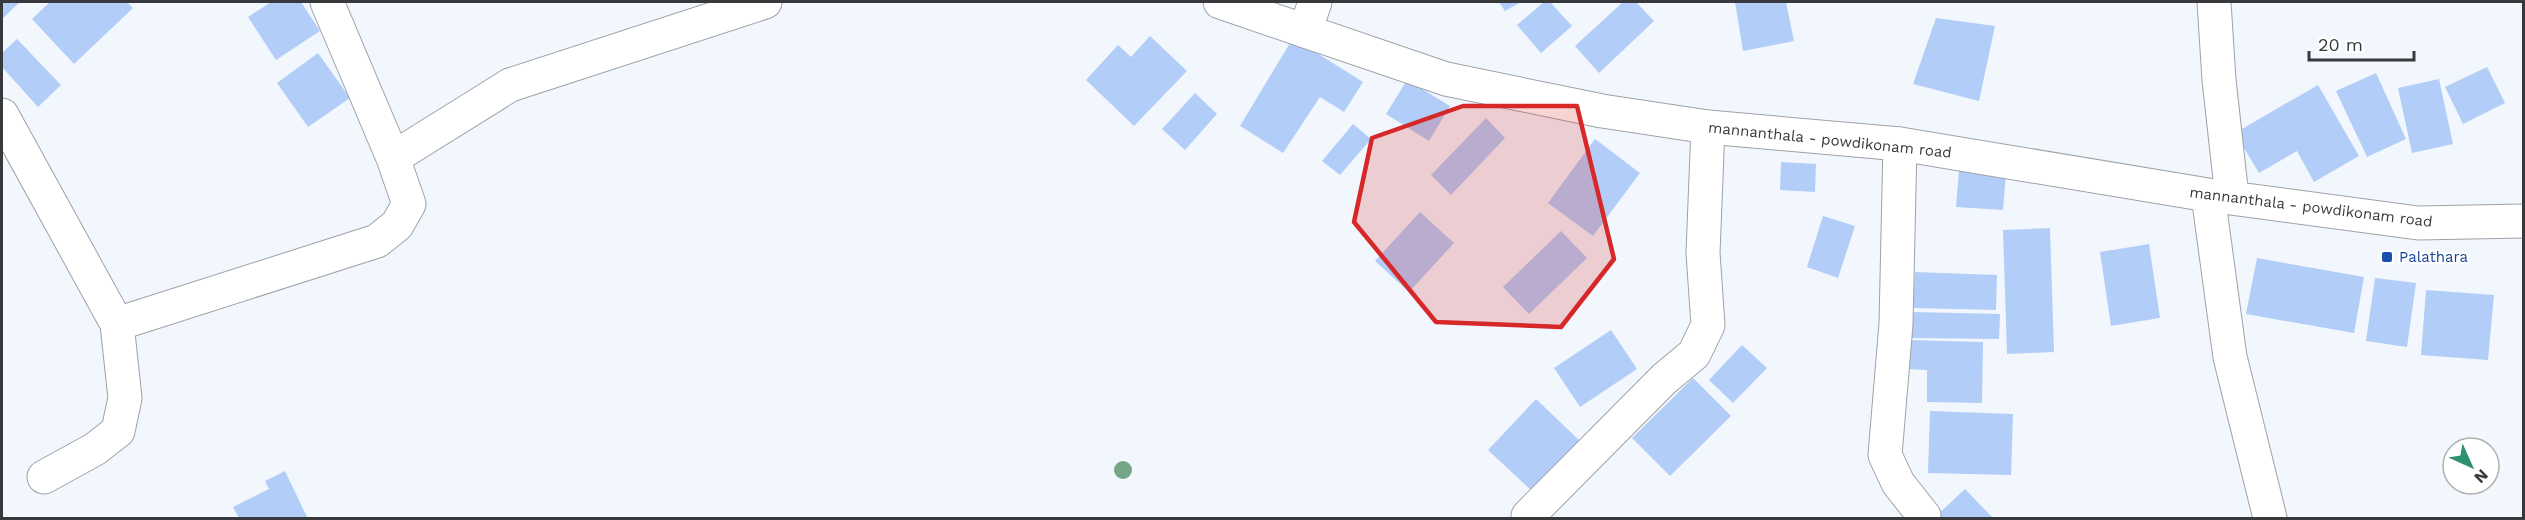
<svg xmlns="http://www.w3.org/2000/svg" width="2525" height="520" viewBox="0 0 2525 520" font-family="'Work Sans',sans-serif">
	<rect width="100%" height="100%" fill="#f2f7fd"/>
	<!-- building -->
	<path fill="#b2cdf8" d="M2,2h18l-18,17z
		M50,2h77l6,6 -59,56 -42,-45z
		M271,2h30l19,29 -44,29 -28,-43z
		M1499,2h22l-16,9z
		M1544,2h6l22,24 -31,27 -24,-28z
		M1623,2h13l18,19 -55,52 -24,-27z
		M1735,2h51l8,39 -51,10z
		M1936,18l59,8 -16,75 -66,-17z
		M1150,36l37,35 -53,55 -48,-46 32,-35 13,12z
		M1293,38l70,44 -19,30 -24,-15 -37,56 -43,-27z
		M17,39l44,46 -23,22 -36,-40v-14z
		M318,53l32,45 -42,29 -31,-44z
		M2487,67l18,36 -42,21 -18,-37z
		M2376,73l30,66 -39,18 -31,-66z
		M2439,79l14,65 -41,9 -14,-65z
		M1407,80l43,26 -21,35 -43,-27z
		M2318,85l41,71 -45,26 -17,-31 -38,22 -24,-40z
		M1195,93l22,21 -32,36 -23,-21z
		M1486,118l19,20 -54,57 -20,-20z
		M1353,124l18,15 -31,36 -18,-14z
		M1595,139l45,34 -47,63 -45,-33z
		M1781,162l35,2 -1,28 -35,-2z
		M1959,170l47,3 -3,37 -47,-3z
		M1420,212l34,31 -45,49 -34,-31z
		M1823,216l32,10 -17,52 -31,-11z
		M2050,228l4,124 -47,2 -4,-124z
		M1561,231l26,27 -58,56 -26,-27z
		M2149,244l11,74 -49,8 -11,-74z
		M2257,258l107,19 -10,56 -108,-19z
		M1915,272l82,3 -1,35 -83,-2z
		M2375,278l41,5 -9,64 -41,-6z
		M2426,290l68,5 -6,65 -67,-5z
		M1912,312l88,2 -1,25 -87,-1z
		M1611,330l26,39 -57,38 -26,-39z
		M1908,340l75,2 -1,61 -55,-1v-32l-19,-1z
		M1742,345l25,23 -34,35 -24,-23z
		M1693,378l38,38 -61,60 -38,-38z
		M1536,399l44,42 -48,50 -44,-41z
		M1930,411l83,3 -2,61 -83,-2z
		M285,471l22,46 -68,1 -6,-11 36,-18 -4,-8z
		M1965,489l28,29h-59z"/>
	<g fill="none" stroke-linecap="round" stroke-linejoin="round">
		<!-- minor casing -->
		<g stroke="#9ea2a8" stroke-width="35">
			<path id="minor" d="M2214,2l5,78 13,117
				M1305,31l10,-29
				M2,115l115,209 8,74 -7,33 -23,18 -51,28
				M1900,144l-4,180 -11,131 13,28 26,33
				M393,158l117,-73 255,-83
				M117,324l260,-83 20,-16 12,-21 -16,-46 -66,-156
				M1528,516l136,-137 30,-25 14,-29 -5,-72 5,-126"/>
		</g>
		<!-- major casing -->
		<g stroke="#9ea2a8" stroke-width="35">
			<path id="major" d="M1220,2l226,77 156,32 106,16 192,17 308,51 210,28 106,-2
				M2208,195l22,162 40,161"/>
		</g>
		<!-- minor -->
		<use href="#minor" stroke="#fff" stroke-width="33"/>
		<!-- major -->
		<use href="#major" stroke="#fff" stroke-width="33"/>
	</g>
	<!-- trees -->
	<circle fill="#77a58a" cx="1123" cy="470" r="9"/>
	<!-- marked area -->
	<path fill="#d62828" fill-opacity="0.2" stroke="#d62828" stroke-width="4.5" stroke-linejoin="round" d="M1463,106h114l37,153 -53,68 -125,-5 -82,-100 18,-84z"/>
	<!-- markers -->
	<rect fill="#1a4fb4" stroke="#fff" stroke-width="2" x="2381" y="251" width="12" height="12" rx="3"/>
	<g text-anchor="middle" dominant-baseline="central" stroke-width="4.5" stroke-linejoin="round" paint-order="stroke">
		<!-- street labels -->
		<g font-size="15" fill="#38393c" stroke="#fff">
			<text transform="translate(1830 140) rotate(6)">mannanthala - powdikonam road</text>
			<text transform="translate(2311 207) rotate(7)">mannanthala - powdikonam road</text>
		</g>
		<!-- transit labels -->
		<g font-size="15" fill="#164399" stroke="#fff" text-anchor="start">
			<text x="2399" y="257">Palathara</text>
		</g>
	</g>
	<!-- border -->
	<rect width="2525" height="520" fill="none" stroke="#38393c" stroke-width="6"/>
	<!-- north arrow -->
	<g transform="translate(2471 466) rotate(135)"><circle r="28" fill="#ffffff" stroke="#afb0b1" stroke-width="1.5"/>
	<path d="M0-4.5L10 22L0 15L-10 22Z" fill="#2a926f"/>
	<text y="-9" font-size="16" font-weight="bold" text-anchor="middle" fill="#38393c">N</text>
	</g>
	<!-- scale -->
	<path d="M2309 51v9h105v-9" fill="none" stroke="#38393c" stroke-width="3"/>
	<text x="2318" y="51" font-size="18" fill="#38393c" stroke="#ffffff" stroke-width="4.5" paint-order="stroke">20 m</text>
</svg>
